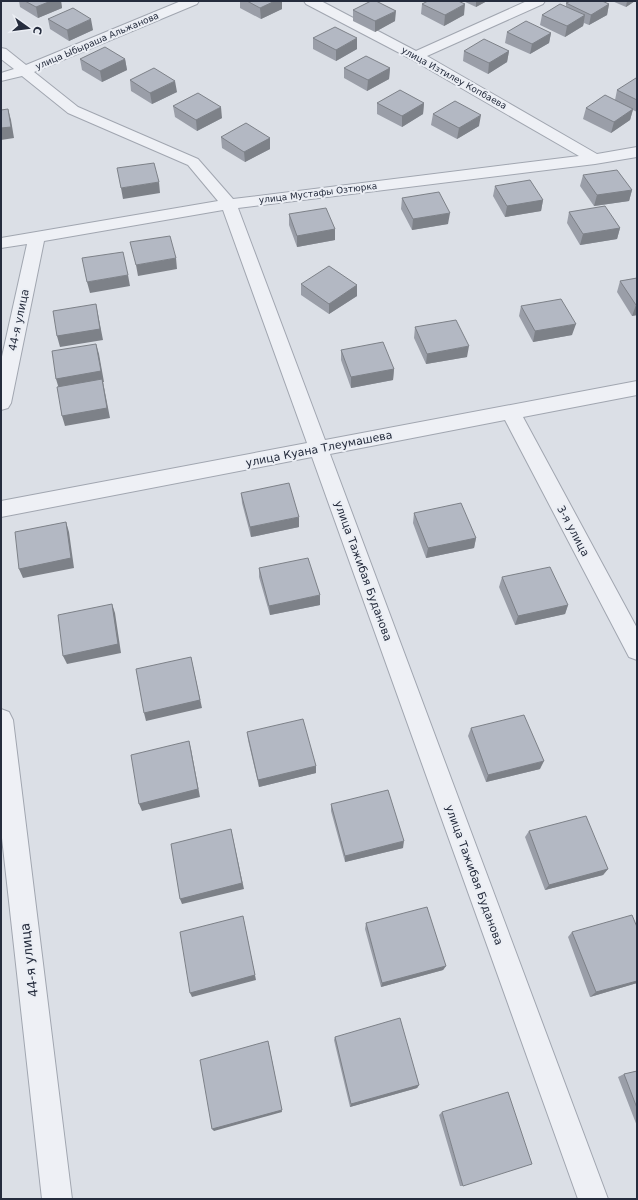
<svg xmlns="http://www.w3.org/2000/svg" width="638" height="1200" viewBox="0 0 638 1200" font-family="'DejaVu Sans',sans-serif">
	<rect width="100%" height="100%" fill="#dbdfe6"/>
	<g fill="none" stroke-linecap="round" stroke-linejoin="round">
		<!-- minor casing -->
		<g stroke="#a1a6b0" stroke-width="2">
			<path id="minor" d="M181,1h18l-2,3 -163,68 44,35 120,52 35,40 346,-43 -168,-97 -105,-55 -2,-3h17l95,50 111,-50h18l-2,3 -116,52 170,98 40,-7v10l-42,7 -357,44 87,232 312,-59v14l-114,22 114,211v32l-8,-3 -124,-237 -175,34 278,745h-30l-266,-742 -311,60v-16l306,-58 -84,-233 -179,31 -33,162 -3,5 -7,2v-49l26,-117 -26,4v-10l217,-37 -30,-36 -120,-52 -46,-37 -21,5v-8l13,-4 -13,-10v-11l5,1 20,16z
				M1,709l8,3 4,8 59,479h-30l-41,-370z"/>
		</g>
		<!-- minor -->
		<use href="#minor" fill="#eef0f5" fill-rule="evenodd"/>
	</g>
	<!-- wall -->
	<path fill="#9a9ea8" d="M19,1h42l1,7 -24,10 -18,-11z
		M240,1h42v8l-21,10 -21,-11z
		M463,1h24l-11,6z
		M612,1h23l-9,6z
		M566,3l43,1 -2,11 -18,10 -5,-2 -1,3 -18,11 -25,-12 2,-10 24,-8z
		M422,4l42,11 -20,11 -23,-12z
		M353,10l42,11 -20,11 -22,-11z
		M48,19l45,11 -24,11 -19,-12z
		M507,32l44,1 -2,10 -19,11 -25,-11z
		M313,38l44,11 -21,12 -23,-12z
		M464,51h45l-2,11 -19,12 -25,-13z
		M80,59h45l2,11 -25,12 -20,-12z
		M344,68h46l-1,11 -22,12 -23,-13z
		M637,79v33l-4,-2 -3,10 -19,13 -28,-14 3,-11 29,-8 2,-10z
		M130,80l47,12 -25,12 -21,-13z
		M377,103h47l-1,11 -21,13 -25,-13z
		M173,106l49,12 -25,13 -22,-14z
		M433,114l46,12 -22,13 -26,-14z
		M221,137l49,1v11l-25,13 -23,-14z
		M583,175l49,15 -3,11 -35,5 -14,-20z
		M495,186l48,14 -2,11 -36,6 -12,-21z
		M402,198l46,26 -36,6 -11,-21z
		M569,212l51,16 -3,11 -37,6 -13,-22z
		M289,214l46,15v11l-38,7 -8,-22z
		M637,278v37l-5,1 -15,-24 3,-11z
		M301,284l56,1v11l-28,18 -28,-19z
		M521,306l51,29 -39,7 -14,-26z
		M415,327l52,30 -41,7 -12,-26z
		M341,350l53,19 -1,11 -42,8 -10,-28z
		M241,493l58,34 -48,10 -9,-34z
		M414,513l62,25 -2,10 -48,10 -13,-35z
		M259,568l61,37 -50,10 -11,-38z
		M502,577l66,28 -3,9 -50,11 -16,-38z
		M471,728l69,41 -54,13 -18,-46z
		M247,732l69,34v7l-57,14 -11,-47z
		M331,804l72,44 -58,14 -14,-51z
		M529,831l79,38 -5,6 -58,15 -20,-53z
		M366,923l80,43 -3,4 -62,17 -16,-58z
		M572,932l65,51 -47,14 -22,-60z
		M335,1037l84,48 -2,3 -67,19 -16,-67z
		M637,1071v55l-19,-49 6,-3z
		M442,1112l21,74h-3l-21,-71z"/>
	<!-- shaded-wall -->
	<path fill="#7d8188" d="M51,1h10l1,7 -24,10 -2,-11z
		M275,1h7v8l-21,10 -1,-11z
		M476,1h11l-11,6z
		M627,1h8l-9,6z
		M465,4l-1,11 -20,11 1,-11z
		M609,4l-2,11 -18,10 2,-10z
		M396,11l-1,10 -20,11v-11z
		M585,15l-2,11 -18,11 2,-11z
		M91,19l2,11 -24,11 -2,-11z
		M551,33l-2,10 -19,11 2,-10z
		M357,38v11l-21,12v-11z
		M509,51l-2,11 -19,12 1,-11z
		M125,59l2,11 -25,12 -2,-11z
		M390,68l-1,11 -22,12 1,-11z
		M175,81l2,11 -25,12 -2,-11z
		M424,103l-1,11 -21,13v-11z
		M221,107l1,11 -25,13 -1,-11z
		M8,109l3,11 3,18 -13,2v-12z
		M633,109l-3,11 -19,13 3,-11z
		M481,115l-2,11 -22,13 2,-11z
		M270,138v11l-25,13 -1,-10z
		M159,182l1,11 -37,6 -2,-11z
		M632,190l-3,11 -35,5 3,-11z
		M543,200l-2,11 -36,6 2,-11z
		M450,213l-2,11 -36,6 1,-11z
		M620,228l-3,11 -37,6 3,-11z
		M335,229v11l-38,7v-11z
		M176,258l1,11 -39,7 -2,-11z
		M128,275l2,11 -40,7 -3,-11z
		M357,285v11l-28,18v-10z
		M96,304l7,36 -43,7 -3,-11z
		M636,305h1v10l-5,1z
		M576,324l-4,11 -39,7 2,-11z
		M96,344l3,10 5,28h-1l7,36 -45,8 -3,-10 -3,-27 -3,-10z
		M469,346l-2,11 -41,7 1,-10z
		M394,369l-1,11 -42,8v-11z
		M299,517v10l-48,10 -1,-10z
		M66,522l3,10 5,36 -51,10 -4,-9z
		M476,538l-2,10 -48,10 2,-10z
		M320,595v10l-50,10 -1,-9z
		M112,604l3,9 6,40 -54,11 -4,-8z
		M568,605l-3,9 -50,11 3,-9z
		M191,657l11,51 -56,13 -2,-8z
		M189,741l2,8 9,48 -58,14 -3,-7z
		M544,761l-4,8 -54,13 2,-7z
		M316,766v7l-57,14 -1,-7z
		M231,829l13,60 -62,15 -2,-5z
		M404,841l-1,7 -58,14v-6z
		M608,869l-5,6 -58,15 4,-5z
		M244,921l12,59 -64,17 -2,-4z
		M446,966l-3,4 -62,17 1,-4z
		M637,981v2l-47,14 6,-5z
		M269,1045l13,67 -68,19 -2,-2z
		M419,1085l-2,3 -67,19 1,-3z"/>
	<!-- building -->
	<path fill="#b3b8c3" stroke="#7d8188" d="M25,1h26l-15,6z
		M247,1h28l-15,7z
		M371,1h5l20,10 -21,10 -22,-11z
		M428,1h30l7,3 -20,11 -23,-11z
		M571,1h31l7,3 -18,11 -25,-12z
		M560,4l25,11 -18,11 -25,-11z
		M73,8l18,11 -24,11 -19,-11z
		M526,21l25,12 -19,11 -25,-12z
		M335,27l22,11 -21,12 -23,-12z
		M484,39l25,12 -20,12 -25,-12z
		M105,47l20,12 -25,12 -20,-12z
		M366,56l24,12 -22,12 -24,-12z
		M154,68l21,13 -25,12 -20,-13z
		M636,78l1,1v21l-20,-10z
		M400,90l24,13 -22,13 -25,-13z
		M198,93l23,14 -25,13 -23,-14z
		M605,95l28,14 -19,13 -28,-14z
		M455,101l26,14 -22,13 -26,-14z
		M8,109l3,18 -10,1v-18z
		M246,123l24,15 -26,14 -23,-15z
		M154,163l5,19 -38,6 -4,-20z
		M617,170l15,20 -35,5 -14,-20z
		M530,180l13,20 -36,6 -12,-20z
		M439,192l11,21 -37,6 -11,-21z
		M605,206l15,22 -37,6 -14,-22z
		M326,208l9,21 -38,7 -8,-22z
		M170,236l6,22 -40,7 -6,-23z
		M123,252l5,23 -41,7 -5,-24z
		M329,266l28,19 -28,19 -28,-20z
		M637,278v27h-1l-16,-24z
		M561,299l15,25 -41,7 -14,-25z
		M96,304l4,25 -43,7 -4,-25z
		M456,320l13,26 -42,8 -12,-27z
		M383,342l11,27 -43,8 -10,-27z
		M96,344l5,27 -45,8 -4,-28z
		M102,379l5,29 -45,8 -5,-29z
		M289,483l10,34 -49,10 -9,-34z
		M461,503l15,35 -48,10 -14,-35z
		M66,522l5,36 -52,11 -4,-37z
		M308,558l12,37 -51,11 -10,-38z
		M550,567l18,38 -50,11 -16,-39z
		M112,604l6,40 -55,12 -5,-41z
		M191,657l9,43 -56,13 -8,-44z
		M524,715l20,46 -56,14 -17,-47z
		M303,719l13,47 -58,14 -11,-48z
		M189,741l9,48 -59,15 -8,-49z
		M388,790l16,51 -59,15 -14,-52z
		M586,816l22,53 -59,16 -20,-54z
		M231,829l11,54 -62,16 -9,-55z
		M427,907l19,59 -64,17 -16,-60z
		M632,915l5,12v54l-41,11 -24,-60z
		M243,916l12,59 -65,18 -10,-61z
		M400,1018l19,67 -68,19 -16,-67z
		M268,1041l14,69 -70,19 -12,-69z
		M637,1071v37l-13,-34z
		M508,1092l24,72 -69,22 -21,-74z"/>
	<g text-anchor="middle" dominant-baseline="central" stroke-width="4" stroke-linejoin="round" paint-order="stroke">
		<!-- far-street labels -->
		<g font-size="9" fill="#252c3d" stroke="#ebeef4">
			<text transform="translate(97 41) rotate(-23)">улица Ыбыраша Альжанова</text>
			<text transform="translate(454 78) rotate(29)">улица Изтилеу Копбаева</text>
			<text transform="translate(318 193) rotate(-7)">улица Мустафы Озтюрка</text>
		</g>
		<!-- street labels -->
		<g font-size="11" fill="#252c3d" stroke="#ebeef4">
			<text transform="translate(19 320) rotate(-78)">44-я улица</text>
			<text transform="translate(319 449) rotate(-11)">улица Куана Тлеумашева</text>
			<text transform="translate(573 531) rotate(62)">3-я улица</text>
			<text transform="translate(363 571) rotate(70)">улица Тажибая Буданова</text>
			<text transform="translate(474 875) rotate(70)">улица Тажибая Буданова</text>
		</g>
		<!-- near-street labels -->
		<g font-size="13" fill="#252c3d" stroke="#ebeef4">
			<text transform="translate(29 960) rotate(-97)">44-я улица</text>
		</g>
	</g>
	<!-- border -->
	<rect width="638" height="1200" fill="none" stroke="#252c3d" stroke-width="4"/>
	<!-- north arrow -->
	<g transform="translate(28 28) rotate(104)" stroke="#ebeef4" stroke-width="3" paint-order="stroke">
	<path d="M0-3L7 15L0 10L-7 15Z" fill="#252c3d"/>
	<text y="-6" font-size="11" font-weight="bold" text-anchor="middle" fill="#252c3d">С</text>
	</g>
</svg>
